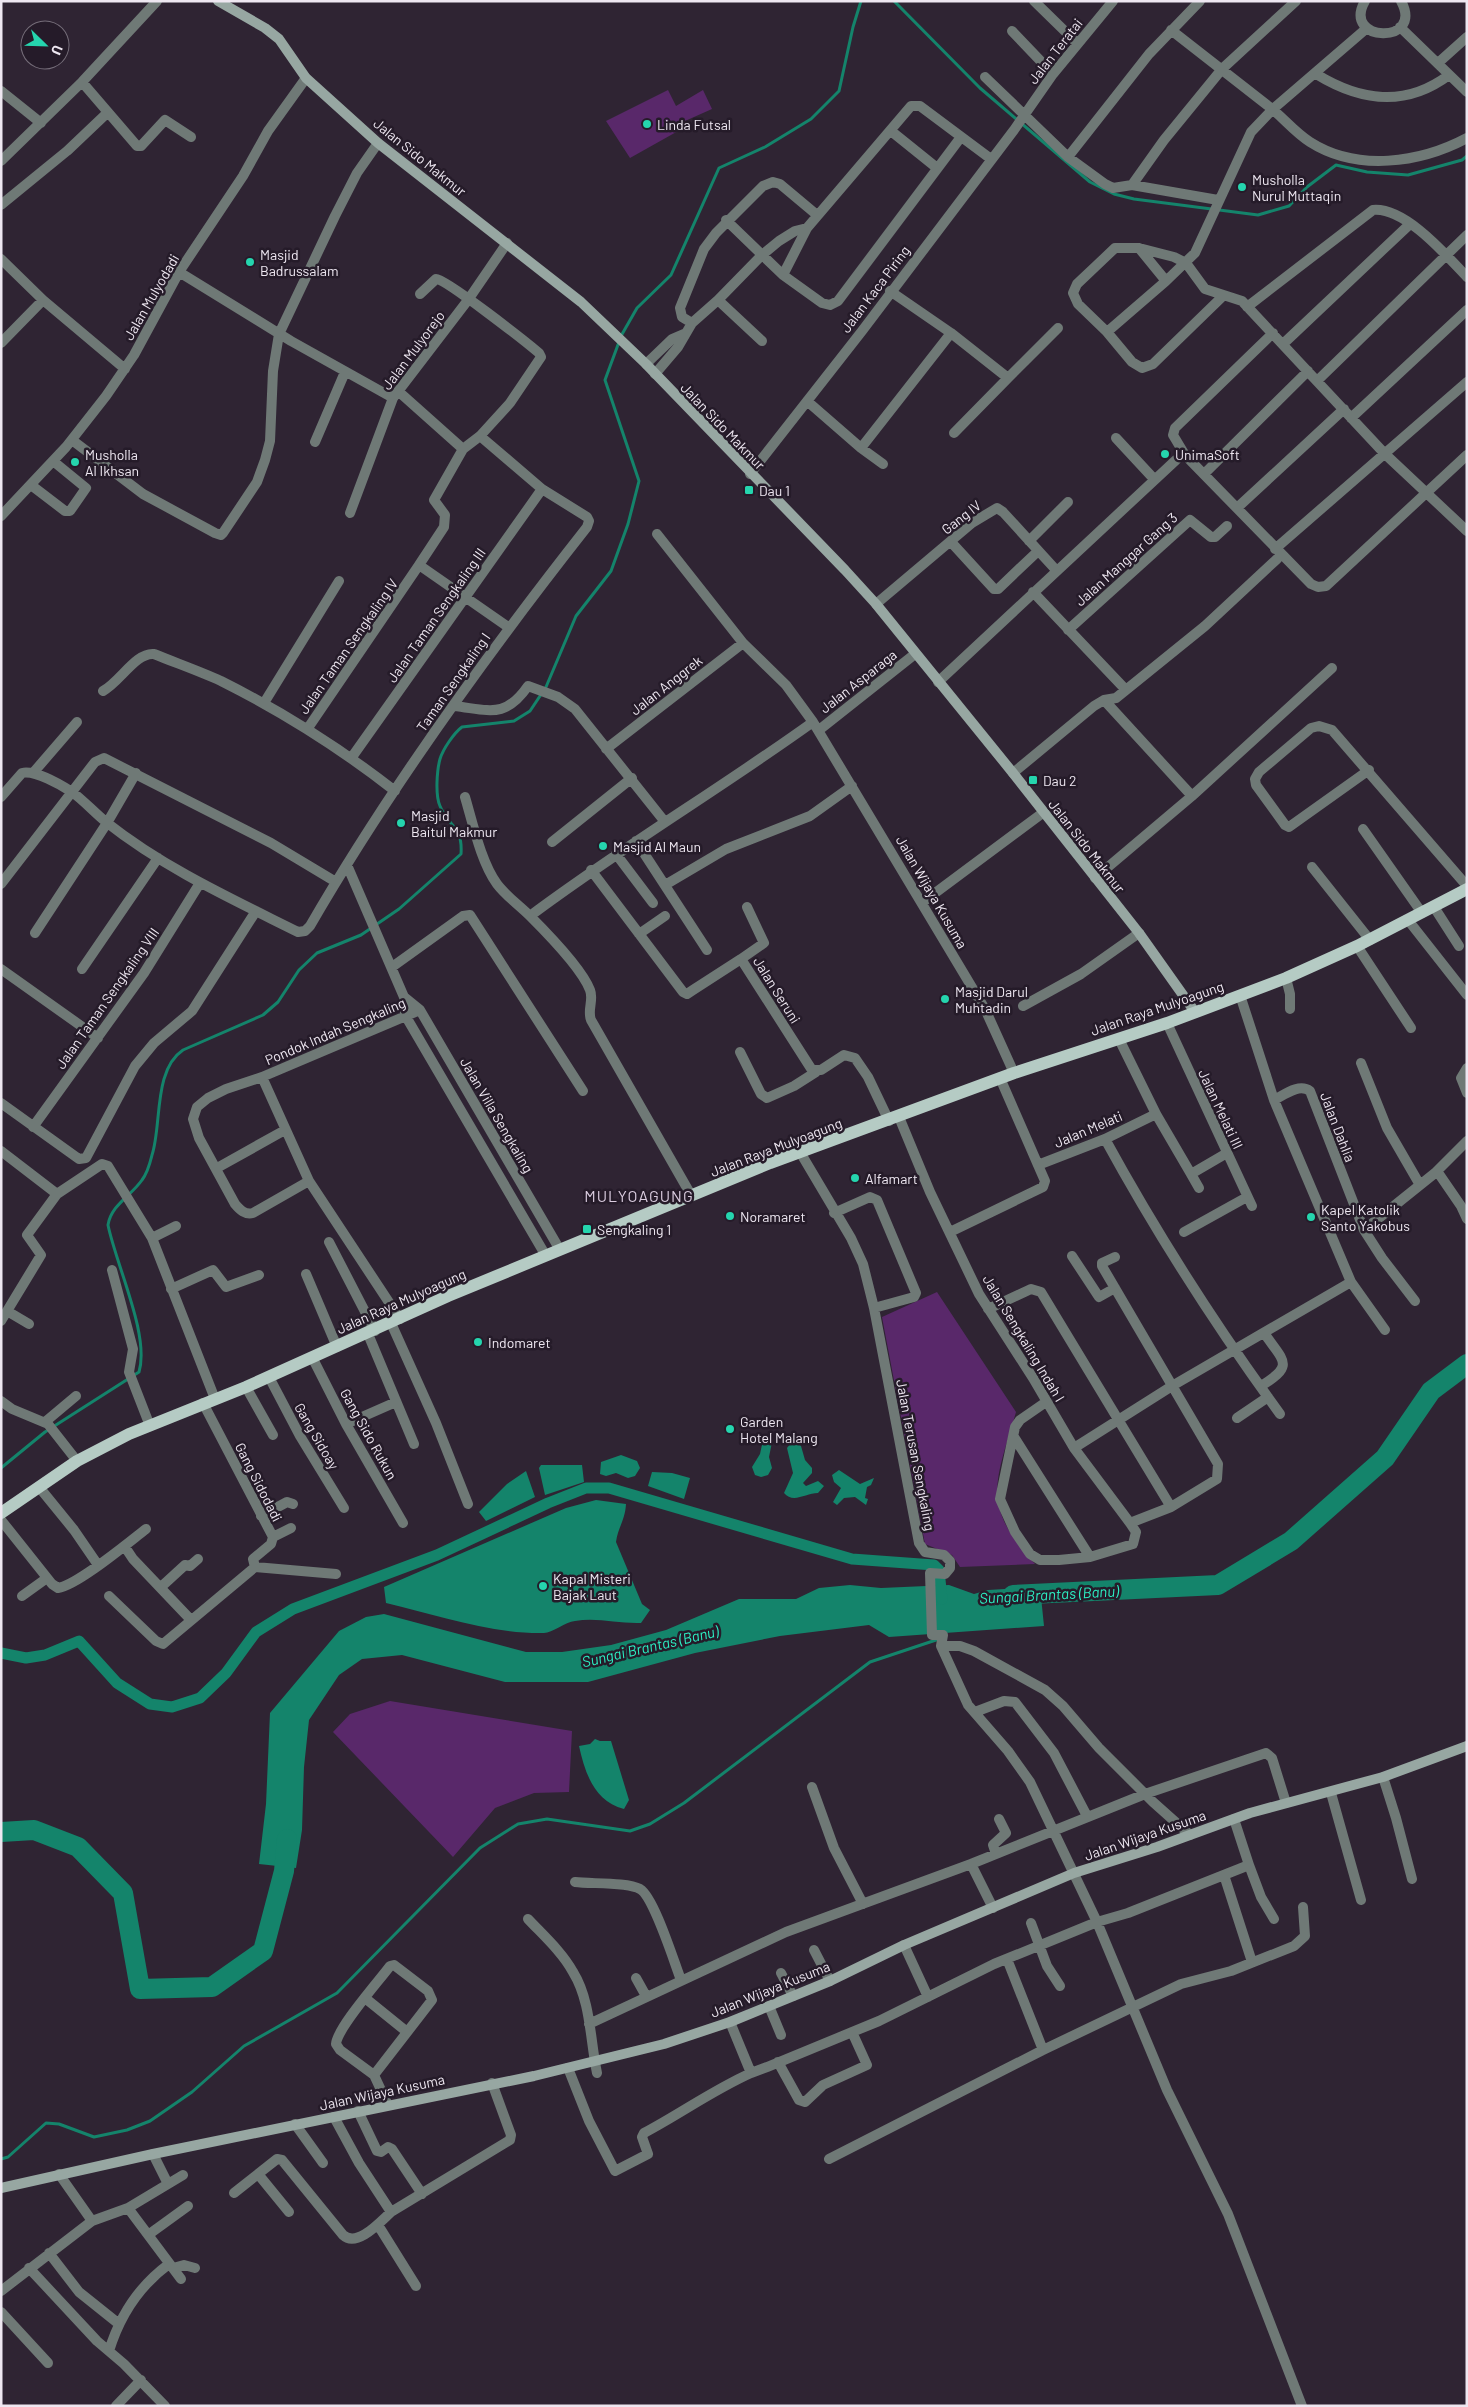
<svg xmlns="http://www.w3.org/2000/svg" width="1468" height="2407" viewBox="0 0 1468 2407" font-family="Barlow,sans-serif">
	<rect width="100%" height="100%" fill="#2f2433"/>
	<!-- green -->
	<path fill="#59286a" d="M668,90l8,16 27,-16 9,19 -27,12 2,5 -57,32 -24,-37z
		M937,1292l79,120c-20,69 -36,93 19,152l-75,3 -8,-12 -27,-11 -43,-227z
		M390,1701l182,30 -3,61 -35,1 -39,15 -42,49 -120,-125 17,-18z"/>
	<!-- water -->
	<path fill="#14846b" d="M766,1437l6,5 -3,15 3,11 -4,7 -7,2 -6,-2 -3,-8 8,-13 3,-14z
		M797,1442l4,4 4,14 7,8v5l-9,10 3,3 12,-5 6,5 -6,7c-12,0 -25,11 -34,0l9,-20 -6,-25 4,-5z
		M621,1455l16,6 3,7 -5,8 -7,2 -12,-5 -10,3 -6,-2 1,-12z
		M541,1465h41l2,17 -39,13 -6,-27z
		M839,1470l21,14 14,-6 -3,7 -4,2 -2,11 3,1 -2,6 -11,-8 -11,1 -7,7 -4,-3 8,-14 -7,-6 -2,-7z
		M526,1471l9,26 -49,24 -7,-9 28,-28z
		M652,1472l20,1 18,5 -6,21 -36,-13z
		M596,1500l30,4c-1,17 -8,23 -10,38l26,62 8,6 -9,13c-22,1 -44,-6 -66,-2 -10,1 -23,12 -31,12 -53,1 -107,-18 -158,-30l-2,-16 182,-79z
		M850,1585l31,3 68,-3 25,9 14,-4 52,-3 4,39 -155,11 -20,-12 -89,11 -85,17 -107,29h-83l-103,-27 -40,4 -23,16 -30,45 -5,47 -2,63 -6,38 -37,-4 7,-60 4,-91 69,-82 27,-14 18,-3 142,38h36l49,-7 55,-15 73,-31h57l23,-11z
		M595,1739l5,2h11l18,59 -5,9c-30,-8 -39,-36 -45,-63l11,-2z"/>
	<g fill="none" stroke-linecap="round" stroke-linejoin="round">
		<!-- stream -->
		<path stroke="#14846b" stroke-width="3" d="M894,1l86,87 110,94 24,12 20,5 124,16 31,-9 18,-19 29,-22 31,7 41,3 54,-15 5,-4
			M621,336l16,-28 34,-33 48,-107 46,-21 46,-28 28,-28 14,-64 8,-26
			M1,1468l44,-36 94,-60c11,-37 -23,-107 -31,-147 3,-20 23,-29 34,-45 6,-8 8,-17 10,-25 10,-30 1,-85 31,-105l80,-35 15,-13 21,-32 18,-17 44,-18 38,-26 62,-55c2,-29 -13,-27 -21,-48 -5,-11 -3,-36 0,-47 3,-10 14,-26 22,-32l52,-6 16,-10 16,-24 30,-71 35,-45 17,-47 11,-43 -34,-101 14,-38
			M1,2159l7,-2 38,-34 13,1 35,13 33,-7 23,-9 42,-29 52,-46 93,-53 143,-145 38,-24 29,-5 83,12 20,-7 34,-21 186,-141 66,-22"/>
		<!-- canal -->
		<path stroke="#14846b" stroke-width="11" d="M1,1653l25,5 19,-3 34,-14 38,42 33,21 22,3 28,-9 26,-25 30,-41 37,-23 144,-54 111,-52 38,-15h23l243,71 82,6 5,5 3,29"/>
		<!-- river -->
		<path stroke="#14846b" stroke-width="20" d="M1013,1595l205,-10 73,-44 94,-83 46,-67 36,-27
			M1,1832l33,-2 44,17 45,46 17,96 72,-2 51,-36 21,-80 3,-32"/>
		<!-- street -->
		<path stroke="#6f7976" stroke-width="10" d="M1034,1l43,42
			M1365,1c-24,42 60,44 36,0
			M1400,27l67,65
			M1171,30c32,25 64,50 96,75 15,11 27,27 43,37 47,30 110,21 157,-4
			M1012,31l41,43
			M1438,63l29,-26
			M1316,74c44,27 89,34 133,1
			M985,77l83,80 37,27 8,4 19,-3 86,15
			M82,82l55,64h4l24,-26 26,17
			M1,91l40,32
			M891,131l46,37
			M1068,157l81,-103 51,-53
			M1,161l81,-79 75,-81
			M1132,185l32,-45 58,-71 74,-68
			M1,205l66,-54 40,-38
			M726,220l57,55 39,28 8,2 8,-4 123,-164
			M1139,248l27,33
			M1,259l42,41 82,69
			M179,272l112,69 102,57
			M783,275l24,-47
			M890,291l61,42 57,45 -54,55
			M1223,296l-70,68 -11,4 -10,-6 -25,-30 -29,-28 -5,-11 4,-9 38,-36h24l35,9 12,6 19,26 37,12 143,153 82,77
			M718,300l44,41
			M1247,307l126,-97c32,-3 73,45 94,67
			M692,323l-10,-6 -2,-9 24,-59 12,-16 47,-47 10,-4 7,2 37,31
			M1107,332l59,-51 29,-28 56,-121 22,-23 94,-81
			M1273,333l-98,95 -2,7 12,20 126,129 7,3 8,-1 141,-131
			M1,343l42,-43
			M1283,344l127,-120
			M646,364l26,-25 14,-6
			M655,374l23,-27 14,-24 26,-23 44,-45 17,-14 16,-10 12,-3 104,-122h9l71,53
			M1008,378l50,-50
			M1318,380l149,-145
			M398,391l65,58
			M807,401l54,47 22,16
			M1351,418l116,-108
			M1116,438l38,41
			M72,440l71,54 72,39 6,2 2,-2 34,-51 8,-22 5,-19 3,-70 6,-37 56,-118 22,-43 21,-30
			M315,442l30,-70
			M861,448l90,-115
			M750,474l112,-143 152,-201 39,-56 60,-73
			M1204,474l104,-103
			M31,485l34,26h5l16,-23 -33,-27
			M1237,508l107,-99
			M350,513l43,-115 75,-98 39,-57
			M1,516l65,-69 40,-51 28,-41 45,-83 64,-96 25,-45 38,-53
			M657,534l86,109 43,42 27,37 172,287 29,64
			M1029,541l39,-39
			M951,542l43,47h4l40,-38
			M1275,549l192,-167
			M419,565l25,-38 1,-12 -11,-15 29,-51 17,-13 30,-33 31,-46 -2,-4c-13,-11 -93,-74 -103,-74l-16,15
			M1033,592l93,98
			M876,604l96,-81 25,-15 6,4 53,58
			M1068,630l122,-110 21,17h4l12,-11
			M938,682l238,-222
			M103,691c17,-9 33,-39 51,-37 22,9 45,17 67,27 62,31 119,67 174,110
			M1104,700l88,96
			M264,703l75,-122
			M454,706c36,4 51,13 74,-20l30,11 17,12 90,113
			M308,728l111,-163 89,62
			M819,730l96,-76
			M606,749l137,-106
			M352,757l190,-268
			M1369,770l-80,57 -4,-2 -29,-40 -1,-6 4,-7 52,-44 8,-2 13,4 135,156
			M33,773l44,-51
			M1013,773l81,-67 10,-6 12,-2 89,-72 72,-67
			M1,797l21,-24c13,-3 39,12 50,19 10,7 23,21 34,30 58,46 126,77 192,110l7,-1 5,-5c81,-140 177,-272 277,-399l2,-6 -2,-4 -45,-28 -62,-53
			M465,797c8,27 16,65 32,87 9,12 22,21 33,32 17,17 52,53 60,74 4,10 -3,20 1,30l100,175
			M1363,829l59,84
			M636,841l71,109
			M552,842l80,-64
			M616,854l37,49
			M347,865l57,132 1,18 141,241
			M1312,867l58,73
			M591,870l92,122 4,2 6,-4 48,-31 71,111h9l23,-15 11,3 13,19 21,44
			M1095,878l97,-82 140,-128
			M1,884l94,-122 9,-4 167,85 65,39
			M665,885l61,-36 84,-33 42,-30
			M923,902l121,-90
			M1434,907l25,39
			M530,916c92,-69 190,-127 283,-194
			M1408,920l59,75
			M35,933l72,-110 29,-50
			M639,934l26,-18
			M1357,946l54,82
			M741,959l23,-16 -17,-36
			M392,967l71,-51 7,-1 113,176
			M1,969l97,69
			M82,969l76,-111
			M1286,978l4,16v15
			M1240,995l34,105c10,-5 25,-17 36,-9l54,139 18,28 33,43
			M404,997l16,13 140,240
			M1023,1006l58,-32 58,-41
			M1167,1023l85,183
			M1119,1039l37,75 35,60 36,-21
			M740,1052l21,42 6,4 27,-12 22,-14
			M1361,1063l26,65 33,57
			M1467,1068l-6,10 6,15
			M262,1077l47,104 91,138
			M1000,1078l38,87 67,-26 51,-25
			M1274,1100l77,182 34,48
			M1,1103l78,56 7,-1 49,-92 19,-23 38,-32 64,-100
			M899,1117l31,75 49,102 54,84 41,70 56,75 6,9 -3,12 -43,13 -31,3h-19l-10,-6 -15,-22 -15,-33 15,-72 5,-7 26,-18
			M33,1127l111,-154 56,-90
			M1105,1139c52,95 111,187 175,275
			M1,1151l56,43 -30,41 14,20 -40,66
			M800,1152l51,86 12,26 11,44 45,235 6,9 19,3 6,6v7l-5,6 -15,-1 2,62h11l-2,11 27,59 40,46 22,31 67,140 70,168 61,124 74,192
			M217,1168l68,-38
			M1437,1171l24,35 6,13
			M1191,1174l8,14
			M309,1181l-56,32c-8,2 -13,-3 -18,-9l-36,-66 -6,-19 4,-12 11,-9 18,-9 36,-12 158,-67
			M57,1194l45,-30 6,2 44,72 63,161
			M834,1213l36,-16 7,3 39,93 -2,4 -40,11
			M1364,1230l71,-57 32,-32
			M950,1232l93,-45 2,-6 -7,-16
			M1184,1232l63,-35
			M152,1238l24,-12
			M329,1242l46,89
			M1072,1256l27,41 16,-9
			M1115,1257l-13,6v3l116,198 -1,15 -46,28 -41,16
			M112,1270l21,79 -4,23 21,54
			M306,1274l31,73
			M171,1289l42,-19 13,17 33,-12
			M988,1309l43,-20 10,3 130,215
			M7,1311l22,13
			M391,1323l45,100 32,81
			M368,1334l46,110
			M312,1357l34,67 57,99
			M269,1377l31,59 44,72
			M1261,1386c34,-21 23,-24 3,-53
			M246,1387l27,48
			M1,1401l11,8 36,15 29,37
			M203,1403l70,134 -2,7 -18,15 2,8
			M1237,1418l31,-21
			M45,1422l31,-26
			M346,1424l50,-22
			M1014,1437l76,120
			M1074,1448l98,-62 179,-104
			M39,1487l35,43 24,35
			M261,1516l26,-14 6,2
			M1,1520l51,64 6,4c20,-3 71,-46 88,-59
			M273,1537l18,-9
			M125,1547l8,12 58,61
			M161,1587l24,-22 5,1 8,-7
			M22,1596l25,-18
			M109,1596l47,45 7,3 92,-77 81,7
			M941,1646h19l14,5 71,39 18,16 36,42 54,54 37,33
			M975,1712l29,-11 11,1 39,51 33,63
			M1383,1777l13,41 16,61
			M812,1787l22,61 29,56
			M1331,1793l30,107
			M996,1854l-3,-9 13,-12 -7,-14
			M971,1864l22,44
			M1249,1865l12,32 13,22
			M1224,1875l28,87
			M575,1882c16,2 52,0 65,7 14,8 34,73 41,91
			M528,1919c16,17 34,33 45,53 18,29 17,68 24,101
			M1031,1923l16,43 13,20
			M904,1945l24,52
			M814,1950l16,31
			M1007,1959l36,91
			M781,1973l12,23
			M636,1978l10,18
			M365,1998l42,34
			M769,2006l12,29
			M730,2022l21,51 16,-6 112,-46 115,-57 103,-42 31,-9 121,-48 -15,-46
			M589,2024l197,-92 185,-68 174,-70 121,-41 6,5 14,45
			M778,2062l21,38 6,2 18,-17 44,-20 -15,-33
			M568,2068l21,53 26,50 33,-17 -6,-17 2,-4c36,-19 69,-43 107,-60
			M374,2075l58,-75 -4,-9 -34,-26 -4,1c-11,15 -53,62 -54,78l4,6 34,25 14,30
			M358,2111l19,40 4,1 7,-5 4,2 30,45
			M334,2117l25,46 32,49
			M295,2124l28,39
			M153,2154l15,30
			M829,2159l214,-109 138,-66 50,-13 63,-25 11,-10 -2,-29
			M258,2174l31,38
			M234,2193l43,-34 5,1 61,75c14,13 37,-13 48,-23l119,-72 1,-5 -19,-52
			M128,2208l55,-33
			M92,2221l36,-13 53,71
			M378,2225l38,61
			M148,2235l40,-29
			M49,2253l30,39 40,32
			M29,2268l68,73 27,23 41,42
			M173,2268l11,-3 11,3
			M1,2291l91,-70 -33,-47
			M1,2312l47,51
			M109,2351c11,-36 30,-65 60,-87
			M116,2406l25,-26"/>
		<!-- secondary -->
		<path stroke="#97a7a2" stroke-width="10" d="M218,1l47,27 14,11 27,39 72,65 203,159 65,62 199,206 31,34 137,169 126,160 56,79
			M1,2188l152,-34 381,-78 130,-32 66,-22 100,-41 74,-36 170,-72 83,-26 93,-34 133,-36 84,-31"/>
		<!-- primary -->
		<path stroke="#b5cbc4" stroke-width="12" d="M1,1513l76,-52 52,-27 117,-47 202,-91 322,-133 244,-90 153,-50 119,-45 71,-32 110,-57"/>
	</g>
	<!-- markers -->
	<g fill="#25d5ae" stroke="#251b29" stroke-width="2">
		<circle cx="647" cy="124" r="5"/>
		<circle cx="1242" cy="187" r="5"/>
		<circle cx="250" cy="262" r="5"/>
		<circle cx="1165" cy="454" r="5"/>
		<circle cx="75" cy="462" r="5"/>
		<rect x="744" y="485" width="10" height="10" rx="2.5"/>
		<rect x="1028" y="775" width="10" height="10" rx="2.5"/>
		<circle cx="401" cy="823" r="5"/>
		<circle cx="603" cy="846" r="5"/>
		<circle cx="945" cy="999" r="5"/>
		<circle cx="855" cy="1178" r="5"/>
		<circle cx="730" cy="1216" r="5"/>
		<circle cx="1311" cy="1217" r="5"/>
		<rect x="582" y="1224" width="10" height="10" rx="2.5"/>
		<circle cx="478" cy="1342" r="5"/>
		<circle cx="730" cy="1429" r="5"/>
		<circle cx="543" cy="1586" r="5"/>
	</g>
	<g text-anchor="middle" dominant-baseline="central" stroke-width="5" stroke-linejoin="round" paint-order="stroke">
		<!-- street labels -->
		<g font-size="14" fill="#eee7f1" stroke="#251b29">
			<text transform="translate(1055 51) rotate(-52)">Jalan Teratai</text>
			<text transform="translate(420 157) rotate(39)">Jalan Sido Makmur</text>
			<text transform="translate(875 289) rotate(-53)">Jalan Kaca Piring</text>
			<text transform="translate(151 297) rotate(-60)">Jalan Mulyodadi</text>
			<text transform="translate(413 350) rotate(-53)">Jalan Mulyorejo</text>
			<text transform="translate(723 426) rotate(46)">Jalan Sido Makmur</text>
			<text transform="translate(961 517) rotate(-38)">Gang IV</text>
			<text transform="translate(1126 559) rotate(-42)">Jalan Manggar Gang 3</text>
			<text transform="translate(436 615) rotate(-55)">Jalan Taman Sengkaling III</text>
			<text transform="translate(348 646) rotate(-55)">Jalan Taman Sengkaling IV</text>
			<text transform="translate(858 681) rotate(-38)">Jalan Asparaga</text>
			<text transform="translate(453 682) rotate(-55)">Taman Sengkaling I</text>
			<text transform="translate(666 685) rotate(-38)">Jalan Anggrek</text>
			<text transform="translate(1087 846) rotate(52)">Jalan Sido Makmur</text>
			<text transform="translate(932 892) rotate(60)">Jalan Wijaya Kusuma</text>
			<text transform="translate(777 990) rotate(58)">Jalan Seruni</text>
			<text transform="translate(107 998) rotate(-55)">Jalan Taman Sengkaling VIII</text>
			<text transform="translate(1157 1008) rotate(-19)">Jalan Raya Mulyoagung</text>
			<text transform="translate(335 1031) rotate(-23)">Pondok Indah Sengkaling</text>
			<text transform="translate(1221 1109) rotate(65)">Jalan Melati III</text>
			<text transform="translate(497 1115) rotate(60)">Jalan Villa Sengkaling</text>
			<text transform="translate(1338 1127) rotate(69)">Jalan Dahlia</text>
			<text transform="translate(1088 1129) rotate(-23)">Jalan Melati</text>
			<text transform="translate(776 1147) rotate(-21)">Jalan Raya Mulyoagung</text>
			<text transform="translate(401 1301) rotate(-24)">Jalan Raya Mulyoagung</text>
			<text transform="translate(1024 1338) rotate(59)">Jalan Sengkaling Indah I</text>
			<text transform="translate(369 1434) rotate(61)">Gang Sido Rukun</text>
			<text transform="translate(317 1436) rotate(60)">Gang Sidoay</text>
			<text transform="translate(916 1455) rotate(79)">Jalan Terusan Sengkaling</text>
			<text transform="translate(259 1482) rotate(63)">Gang Sidodadi</text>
			<text transform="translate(1145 1835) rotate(-19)">Jalan Wijaya Kusuma</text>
			<text transform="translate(770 1989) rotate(-22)">Jalan Wijaya Kusuma</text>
			<text transform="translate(382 2092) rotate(-12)">Jalan Wijaya Kusuma</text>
		</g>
		<!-- poi labels -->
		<g font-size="14" fill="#eee7f1" stroke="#251b29" text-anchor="start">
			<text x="657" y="124">Linda Futsal</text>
			<text x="1252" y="179">Musholla<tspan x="1252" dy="16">Nurul Muttaqin</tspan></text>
			<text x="260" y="254">Masjid<tspan x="260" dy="16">Badrussalam</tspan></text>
			<text x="85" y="454">Musholla<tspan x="85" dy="16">Al Ikhsan</tspan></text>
			<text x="1175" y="454">UnimaSoft</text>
			<text x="759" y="490">Dau 1</text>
			<text x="1043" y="780">Dau 2</text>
			<text x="411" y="815">Masjid<tspan x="411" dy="16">Baitul Makmur</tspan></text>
			<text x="613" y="846">Masjid Al Maun</text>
			<text x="955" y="991">Masjid Darul<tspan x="955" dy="16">Muhtadin</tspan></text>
			<text x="865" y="1178">Alfamart</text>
			<text x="1321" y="1209">Kapel Katolik<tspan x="1321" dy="16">Santo Yakobus</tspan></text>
			<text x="740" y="1216">Noramaret</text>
			<text x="597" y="1229">Sengkaling 1</text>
			<text x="488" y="1342">Indomaret</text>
			<text x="740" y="1421">Garden<tspan x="740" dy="16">Hotel Malang</tspan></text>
			<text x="553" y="1578">Kapal Misteri<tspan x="553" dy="16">Bajak Laut</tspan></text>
		</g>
		<!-- water labels -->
		<g font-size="15" font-style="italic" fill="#2cefc3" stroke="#251b29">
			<text transform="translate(1049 1594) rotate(-3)">Sungai Brantas (Banu)</text>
			<text transform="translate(650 1646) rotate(-13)">Sungai Brantas (Banu)</text>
		</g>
		<!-- quarter labels -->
		<g font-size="16" letter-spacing="1" fill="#daccdf" stroke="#251b29">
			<text x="639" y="1195">MULYOAGUNG</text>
		</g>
	</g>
	<!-- border -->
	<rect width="1468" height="2407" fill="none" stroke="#eee7f1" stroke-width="5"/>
	<!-- north arrow -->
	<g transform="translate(45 45) rotate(113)"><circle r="24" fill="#251b29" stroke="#756d79"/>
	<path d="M0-4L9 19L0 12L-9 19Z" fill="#25d5ae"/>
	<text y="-8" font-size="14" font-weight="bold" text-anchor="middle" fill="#eee7f1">U</text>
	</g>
</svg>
